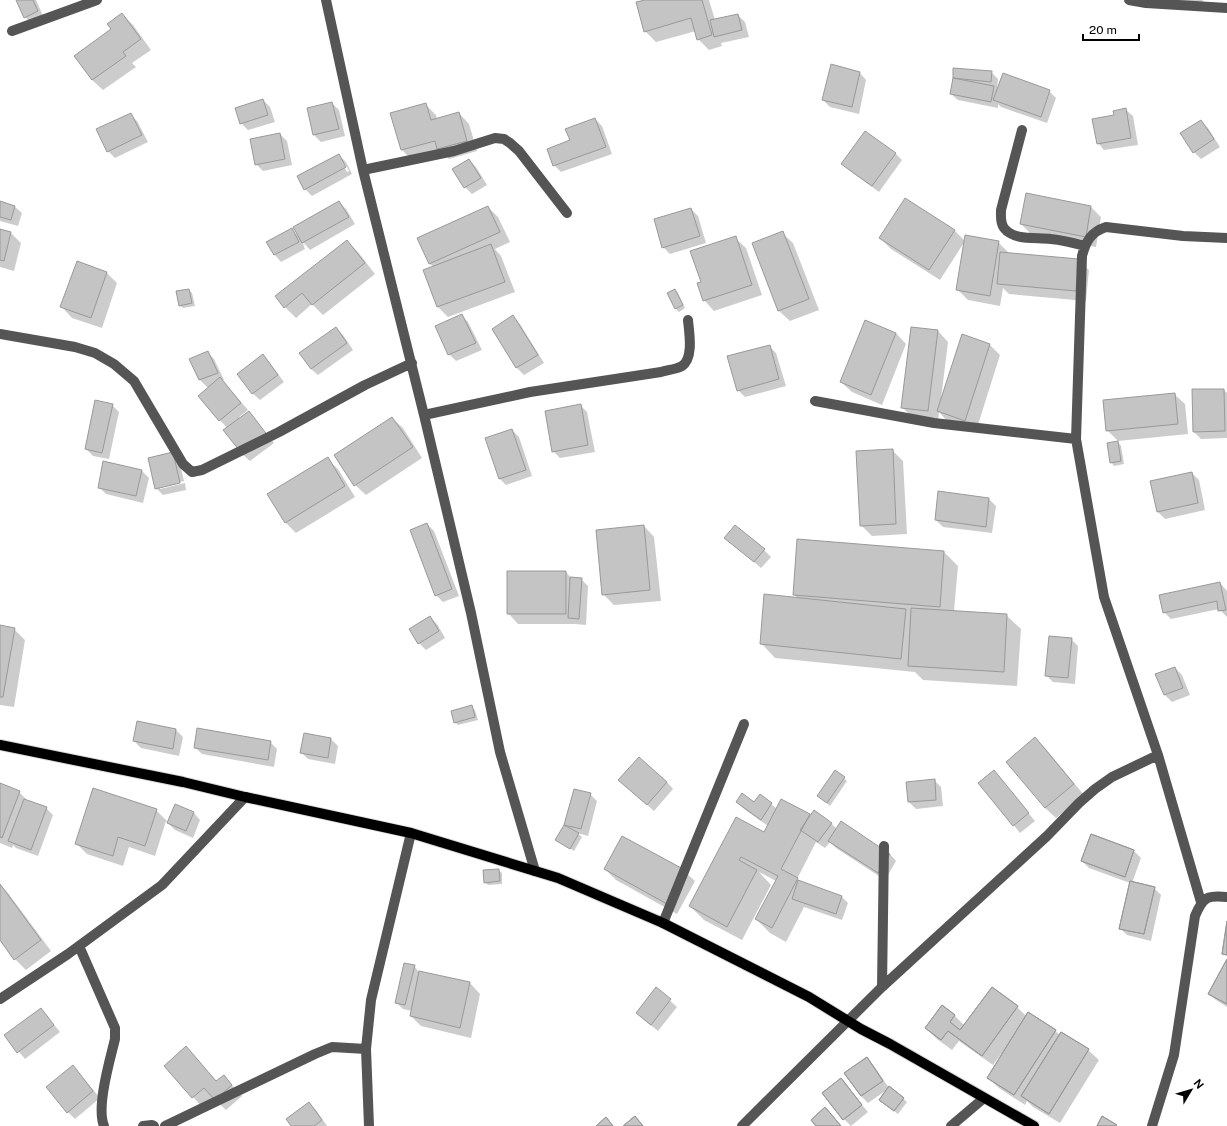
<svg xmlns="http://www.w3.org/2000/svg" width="1227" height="1126" viewBox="0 0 1227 1126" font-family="'Public Sans',sans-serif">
	<rect width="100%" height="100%" fill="#fff"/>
	<!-- shadow -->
	<path fill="#0003" fill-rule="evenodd" d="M17,0h19l8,18 -12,6 -7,-7z
		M648,0h61l6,20 23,-5 7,7 4,15 -28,6 1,3 -13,4 -11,-11 -2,-8 -40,11 -11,-11z
		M1170,0h33l-1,6z
		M122,14l11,11 18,25 -19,13 4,4 -33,23 -11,-10 -17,-24 37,-27z
		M954,69l37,3 7,7 -1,11 52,1 7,7 -9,25 -46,-16 -3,-3v4l-40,-8 -7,-6z
		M860,73l6,7 -7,34 -29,-7 -7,-7z
		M263,100l7,7 5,15 -27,8 -7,-7z
		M332,103l7,7 6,26 -24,6 -7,-7z
		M425,104l11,11 1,4 22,-6 10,11 8,27 -28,8 -7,-7 -30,8 -11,-11z
		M1126,110l7,6 5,29 -34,5 -6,-7 17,-27z
		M130,114l7,7 11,21 -33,16 -7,-7z
		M595,119l7,7 10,28 -51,18 -7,-7 17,-24z
		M1201,121l7,7 12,19 -19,12 -7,-7z
		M280,134l7,7 5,24 -29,6 -7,-7z
		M895,153l7,7 -23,32 -29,-21 -7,-7z
		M339,155l7,7 6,12 -40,22 -7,-7zM342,162h2l5,9 -2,1z
		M469,160l7,7 11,18 -15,9 -7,-7z
		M0,202l15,5 7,6 -4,13 -18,-5z
		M339,202l7,7 9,15 -45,26 -8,-9 3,8 -24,13 -6,-7 16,-26 8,8z
		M488,207l10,10 12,25 -15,7 6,7 14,36 -67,25 -10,-10 -14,-36 10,-4 -4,-3 -12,-25z
		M1091,207l10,10 -5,30 -64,-12 -11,-11z
		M691,209l7,7 8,27 -36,11 -7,-7z
		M0,230l10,2 11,11 -7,28 -14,-4z
		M954,230l11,11 -25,39 -49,-31 -11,-11z
		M782,233l11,10 26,67 -29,11 -11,-10 -26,-67z
		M735,238l11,10 16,47 -48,16 -10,-11 -2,-17z
		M347,241l11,11 17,22 -52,41 -11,-11 -16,14 -11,-11z
		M998,242l11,11 69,7 11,10 -3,31 -77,-7 -6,-6 -3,18 -32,-6 -11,-11z
		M78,262l29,11 10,10 -15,45 -30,-10 -10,-11z
		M189,290l3,3 3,13 -12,2 -3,-3z
		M675,290l3,3 7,15 -6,4 -3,-3z
		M461,315l7,7 14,28 -26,11 -7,-7z
		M513,317l7,7 24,39 -20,12 -7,-7 -24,-39z
		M336,328l7,7 10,15 -35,25 -7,-6z
		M938,331l10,11 -7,57 48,-55 11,11 -24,76 -28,-9 -9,-10 -1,9 -25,-3 -11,-11z
		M896,333l10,11 -24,61 -30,-13 -11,-10z
		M769,346l7,7 10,33 -41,11 -7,-7z
		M207,352l7,7 10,21h-2l26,30 -9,7 1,1 9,-6 25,31 -24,18 -7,-6 -16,-27 -28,-32 9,-8 -8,-8 -9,-21z
		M263,356l7,7 14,19 -24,18 -7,-6 -15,-20z
		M1224,390l3,3v45l-26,1 -7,-7z
		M1174,394l11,10 3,30 -70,7 -11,-11z
		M112,405l7,7 -10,47 -16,-3 -7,-7z
		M580,405l7,7 8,40 -35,6 -7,-7z
		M392,418l11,10 19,30 -56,37 -11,-10z
		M512,430l7,7 13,39 -26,9 -7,-7z
		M1118,442l3,4 3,18 -10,2 -3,-4z
		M892,450l11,11 4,73 -35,2 -11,-11z
		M172,453l7,7 5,21 -24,6v2l25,-6 1,7 -23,5 -7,-7z
		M327,459l11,10 17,28 -59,36 -11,-11z
		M142,471l7,7 -6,25 -37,-9 -7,-7z
		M1192,473l7,7 6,30 -40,9 -7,-7z
		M939,492l50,7 7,7 -4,27 -49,-6 -7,-7z
		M427,524l7,7 25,65 -16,6 -7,-7z
		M644,526l10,11 7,64 -47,4 -11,-11z
		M726,538l38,12 7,7 -10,11z
		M944,552l14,14 -4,45 52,4 15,14 -4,57 -94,-6 -8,-8 -140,-14 -14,-15 37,-44 -4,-5z
		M566,572l5,6 10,1 7,7 -2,39 -11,-1h-57l-10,-11z
		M1220,583l7,8v26l-8,-8 -48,10 -7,-7z
		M430,617l7,7 8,14 -19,12 -7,-7z
		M0,626l14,3 11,11 -11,67 -14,-2z
		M1071,639l7,7 -3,38 -22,-2 -7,-7z
		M1175,668l7,7 8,20 -18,7 -7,-7 -8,-20z
		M472,707l3,3 3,10 -20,5 -3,-3z
		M138,722l38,8 7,7 -4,19 -38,-8 -7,-7z
		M331,739l7,7 -3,18 -27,-5 -7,-7z
		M1035,739l11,10 38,46 -28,23 -11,-10z
		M270,742l7,7 -3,18 -72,-13 -7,-7z
		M994,771l41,50 -15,12 -41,-50z
		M844,778l3,3 -17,25 -12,-10z
		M934,780l7,7 2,19 -27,3 -7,-7z
		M667,782l6,7 -19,22 -27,-24z
		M0,784l19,8 10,10 17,6 7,7 -15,41 -22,-8 -3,-3 -1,3 -12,-5z
		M590,794l7,7 -9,35 -11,-3 5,4 -8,14 -17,-11 12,-12 -3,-4z
		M760,795l17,14 32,6 22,8 6,6 53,25 6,7 -11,19 -49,-32 -6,-6 -5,6 -9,-6 -19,37 3,3 41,14 7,7 -6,17 -38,-13 -18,35 -16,-9 -14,-14 20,-38 -17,-9 12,13 -29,55 -38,-20 -14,-14 74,-73 4,-7 -24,-17 -7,-7 17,1z
		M156,810l12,12 26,-9 6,7 -7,18 -18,-8 -9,-9 -11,35 -26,-9 -6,19 -36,-12 -11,-11z
		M1092,835l42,16 7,7 -9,25 22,5 7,7 -10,46 -24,-6 -7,-7 10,-45 -41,-15 -7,-7z
		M605,869l79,2 11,10 -18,33 -61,-34z
		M498,870l4,3v11l-14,1 -3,-3z
		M0,885l8,8 43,58 -25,19 -11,-11 -15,-20z
		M1227,961v46l-11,-7 -7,-6z
		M414,966l5,6 51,11 10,11 -9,44 -50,-12 -10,-10 1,-5 -9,-2 -7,-7z
		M657,989l20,18 -19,24 -14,-11z
		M992,989l25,18 10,10 28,14 5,4 28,15 11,10 -39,63 -27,-16 -6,-6 -2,4 -26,-17 -11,-10 15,-23 -2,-1 -8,11 -34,-24 -7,9 -15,-11 -11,-11 16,-21 13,9 10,10z
		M41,1009l19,23 -35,27 -19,-23z
		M186,1048l31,34 7,-6 18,20 -16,14 -12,-11 -11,9 -38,-42z
		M867,1059l7,7 15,22 18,14 -9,12 -15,-11 5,-14 -20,14 -7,-7z
		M80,1074l20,24 -25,21 -7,-7z
		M841,1080l27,32 -17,14 -7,-7z
		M309,1103l7,7 11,16h-35z"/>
	<!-- building -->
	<path fill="#c4c4c4" stroke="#999" d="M16,0h17l5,11 -14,7z
		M645,0h57l10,35 -15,5 -6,-22 -47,14 -8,-30z
		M122,13l19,26 -18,13 3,4 -34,24 -18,-24 37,-27 -4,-5z
		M738,14l4,16 -28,7 -4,-17z
		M831,64l29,8 -8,35 -30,-7z
		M953,68l39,3 -1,11 -38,-4z
		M1003,73l47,17 -9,27 -48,-17z
		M953,78l41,8 -3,16 -41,-8z
		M263,99l5,16 -28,9 -5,-16z
		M332,102l7,27 -26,6 -6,-27z
		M426,103l5,17 28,-8 8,29 -30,8 -2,-8 -34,9 -11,-37z
		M1126,108l5,30 -34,6 -5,-25 22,-4 -1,-4z
		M131,113l11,22 -35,17 -11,-23z
		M595,118l11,29 -53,19 -6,-17 23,-9 -5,-11z
		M1201,120l13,19 -21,14 -13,-20z
		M865,131l31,22 -24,33 -31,-22z
		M280,133l5,26 -30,6 -5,-26z
		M339,154l7,13 -42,23 -7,-14z
		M469,159l12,19 -17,10 -12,-19z
		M1026,193l65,13 -5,31 -66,-13z
		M905,198l50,32 -26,40 -50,-32z
		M0,201l15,5 -4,14 -11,-3z
		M339,201l10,16 -47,26 -9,-16z
		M488,206l12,26 -71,32 -12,-26z
		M691,208l9,28 -38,12 -8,-29z
		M292,228l7,14 -25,13 -8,-13z
		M0,229l11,3 -7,29 -4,-1z
		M783,231l26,68 -31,12 -26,-68z
		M965,235l34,6 -9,55 -34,-6z
		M736,236l16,49 -49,16 -6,-18 4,-1 -11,-31z
		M347,240l18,23 -53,42 -10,-12 -18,15 -9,-12z
		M491,244l14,38 -68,25 -14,-37z
		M1000,252l79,7 -3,32 -79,-7z
		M77,261l30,11 -16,46 -31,-11z
		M189,289l3,14 -13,3 -3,-15z
		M675,289l8,16 -8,4 -8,-16z
		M462,314l14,29 -28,12 -13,-29z
		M513,315l25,40 -22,13 -24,-39z
		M865,320l31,13 -25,62 -31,-13z
		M336,327l11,16 -36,26 -12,-16z
		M911,327l27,3 -10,81 -27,-3z
		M962,334l28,10 -25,77 -28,-10z
		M770,345l9,34 -42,12 -10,-35z
		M208,351l10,22 -19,7 -10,-21z
		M263,354l15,21 -26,19 -15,-20z
		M220,377l21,26 -22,18 -21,-25z
		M1192,389h32l1,42 -32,1z
		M1175,393l3,31 -72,7 -3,-31z
		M95,400l18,4 -11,49 -17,-4z
		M581,404l7,41 -36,7 -7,-41z
		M249,411l19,25 -25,19 -20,-25z
		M392,417l21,30 -59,39 -20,-31z
		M512,429l14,41 -27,9 -14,-41z
		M1118,441l3,20 -11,2 -3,-20z
		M893,449l3,75 -36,2 -4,-75z
		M173,452l7,31 -25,6 -7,-31z
		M328,457l17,29 -60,37 -18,-29z
		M103,461l39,9 -6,26 -38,-8z
		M1192,472l6,31 -41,9 -7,-31z
		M938,491l51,7 -3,29 -51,-7z
		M427,523l25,66 -17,7 -25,-66z
		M644,525l6,65 -48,5 -6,-65z
		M735,525l30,24 -11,13 -30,-24z
		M797,539l147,12 -4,56 -147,-12z
		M507,571h59v43h-59z
		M570,577l12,1 -3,41 -11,-1z
		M1220,582l6,28 -8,1 -1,-10 -54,12 -4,-18z
		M764,594l142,15 -5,50 -141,-15z
		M911,608l96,6 -3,58 -96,-6z
		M430,616l9,15 -21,13 -9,-15z
		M0,625l15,3 -12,69h-3z
		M1049,636l23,2 -4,40 -23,-2z
		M1175,667l8,21 -19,7 -9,-21z
		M472,705l3,12 -21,6 -3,-12z
		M137,721l39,8 -3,20 -40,-8z
		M197,728l74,13 -3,19 -74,-12z
		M304,733l27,5 -3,20 -28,-5z
		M1035,737l39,47 -29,24 -39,-46z
		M639,757l28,25 -20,23 -29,-25z
		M835,770l10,7 -18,26 -10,-7z
		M994,770l35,43 -16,13 -35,-43z
		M935,779l1,21 -28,2 -2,-20z
		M0,783l20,8 -18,47 -2,-1z
		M93,788l64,21 -12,37 -27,-9 -5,19 -38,-12z
		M574,789l17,4 -10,36 -17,-4z
		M742,793l12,9 6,-8 12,9 -11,17 -25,-18z
		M24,799l23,8 -16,43 -23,-9z
		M781,799l29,15 -29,55 17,9 -26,50 -17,-9 23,-43 -37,-19 -2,3 18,10 -30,57 -38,-21 47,-89 28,15z
		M175,804l19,8 -8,19 -19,-8z
		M814,810l18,13 -14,19 -18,-12z
		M841,821l49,33 -12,19 -50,-32z
		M564,825l15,8 -9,16 -15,-9z
		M1091,834l43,16 -9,27 -44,-16z
		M1091,834l43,16 -9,27 -44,-16z
		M622,836l63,34 -18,34 -63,-35z
		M499,869l1,12 -16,2 -1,-13z
		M798,880l44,16 -6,18 -44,-15z
		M1130,881l25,6 -11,47 -25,-5z
		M1130,881l25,6 -11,47 -25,-5z
		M0,884l41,56 -27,20 -14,-20z
		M1227,921v34l-5,-1z
		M1227,921v34l-5,-1z
		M1227,959v45l-19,-10z
		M1227,959v45l-19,-10z
		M404,963l11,2 -10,40 -10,-2z
		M419,971l51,11 -10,46 -50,-12z
		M656,987l15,12 -20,26 -15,-12z
		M992,987l26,19 -36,50 -34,-25 -7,9 -16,-12 17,-23 13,10 -5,7 10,8z
		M992,987l26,19 -36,50 -34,-25 -7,9 -16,-12 17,-23 13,10 -5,7 10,8z
		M41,1008l13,17 -37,28 -13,-18z
		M1028,1012l28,18 -42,65 -27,-17z
		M1028,1012l28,18 -42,65 -27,-17z
		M1061,1032l28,17 -40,65 -28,-18z
		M1061,1032l28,17 -40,65 -28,-18z
		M186,1046l30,35 8,-6 8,10 -17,15 -11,-12 -12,10 -28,-32z
		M867,1057l16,24 -22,15 -17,-23z
		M867,1057l16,24 -22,15 -17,-23z
		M73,1065l20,26 -26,22 -21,-26z
		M841,1078l21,27 -19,15 -21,-27z
		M841,1078l21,27 -19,15 -21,-27z
		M889,1086l15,12 -10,13 -15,-11z
		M889,1086l15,12 -10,13 -15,-11z
		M309,1102l13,18 -8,6h-23l-5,-7z
		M825,1107l16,19h-25l-5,-6z
		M825,1107l16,19h-25l-5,-6z
		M635,1116l8,10h-20z
		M635,1116l8,10h-20z
		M1102,1116l15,9 -1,1h-19z
		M1102,1116l15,9 -1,1h-19z
		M606,1117l7,9h-17z
		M606,1117l7,9h-17z"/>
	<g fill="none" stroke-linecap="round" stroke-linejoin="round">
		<!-- major casing -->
		<g stroke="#dbdbdb" stroke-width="12">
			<path id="major" d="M0,745l183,37 62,15 166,36 147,45 105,45 146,74 52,32 29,15 144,82"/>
		</g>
		<!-- minor -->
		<path stroke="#555" stroke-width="10" d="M326,0l37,170 61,245 47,198 29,139 35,119
			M1129,0l17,3 81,5
			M12,31l85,-31
			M1022,130l-21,80c0,6 -1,13 3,18 10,13 32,9 47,11 11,1 23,4 34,7
			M363,170l91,-19 41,-13 9,1 6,4 9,8 48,62
			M0,334l75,13 20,6 19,11 20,17 49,83 9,8 10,-2 77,-38 86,-47 47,-22
			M815,401l119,22 142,16
			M424,415l106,-23 131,-20c7,-2 16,-3 21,-6 12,-8 7,-34 6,-46
			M1201,902l-43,-147 -54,-158 -28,-158 6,-183c4,-15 9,-24 24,-29l77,9 44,2
			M663,923l81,-199
			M79,946l36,82v11c-5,21 -19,68 -11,87
			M882,987l2,-141
			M0,999l68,-45 94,-69 83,-88
			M143,1126l9,-1 2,1
			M165,1126l150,-72 17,-7 34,2
			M369,1126l-3,-77 5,-49 40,-167
			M742,1126l140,-139 165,-151 32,-33 16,-14 17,-12 46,-22
			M951,1126l33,-28
			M1152,1126l22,-71 21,-139c8,-19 12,-21 32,-19"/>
		<!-- major -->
		<use href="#major" stroke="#000" stroke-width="10"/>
	</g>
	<!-- north arrow -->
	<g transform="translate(1191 1090) rotate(52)" stroke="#ffffff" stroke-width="3" paint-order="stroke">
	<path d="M0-3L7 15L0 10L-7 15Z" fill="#000000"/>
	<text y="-6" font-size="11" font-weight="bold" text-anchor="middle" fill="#000000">N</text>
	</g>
	<!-- scale -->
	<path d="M1083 34v6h56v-6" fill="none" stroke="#000000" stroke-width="2"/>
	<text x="1089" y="34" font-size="12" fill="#000000" stroke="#ffffff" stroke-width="3" paint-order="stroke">20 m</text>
</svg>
